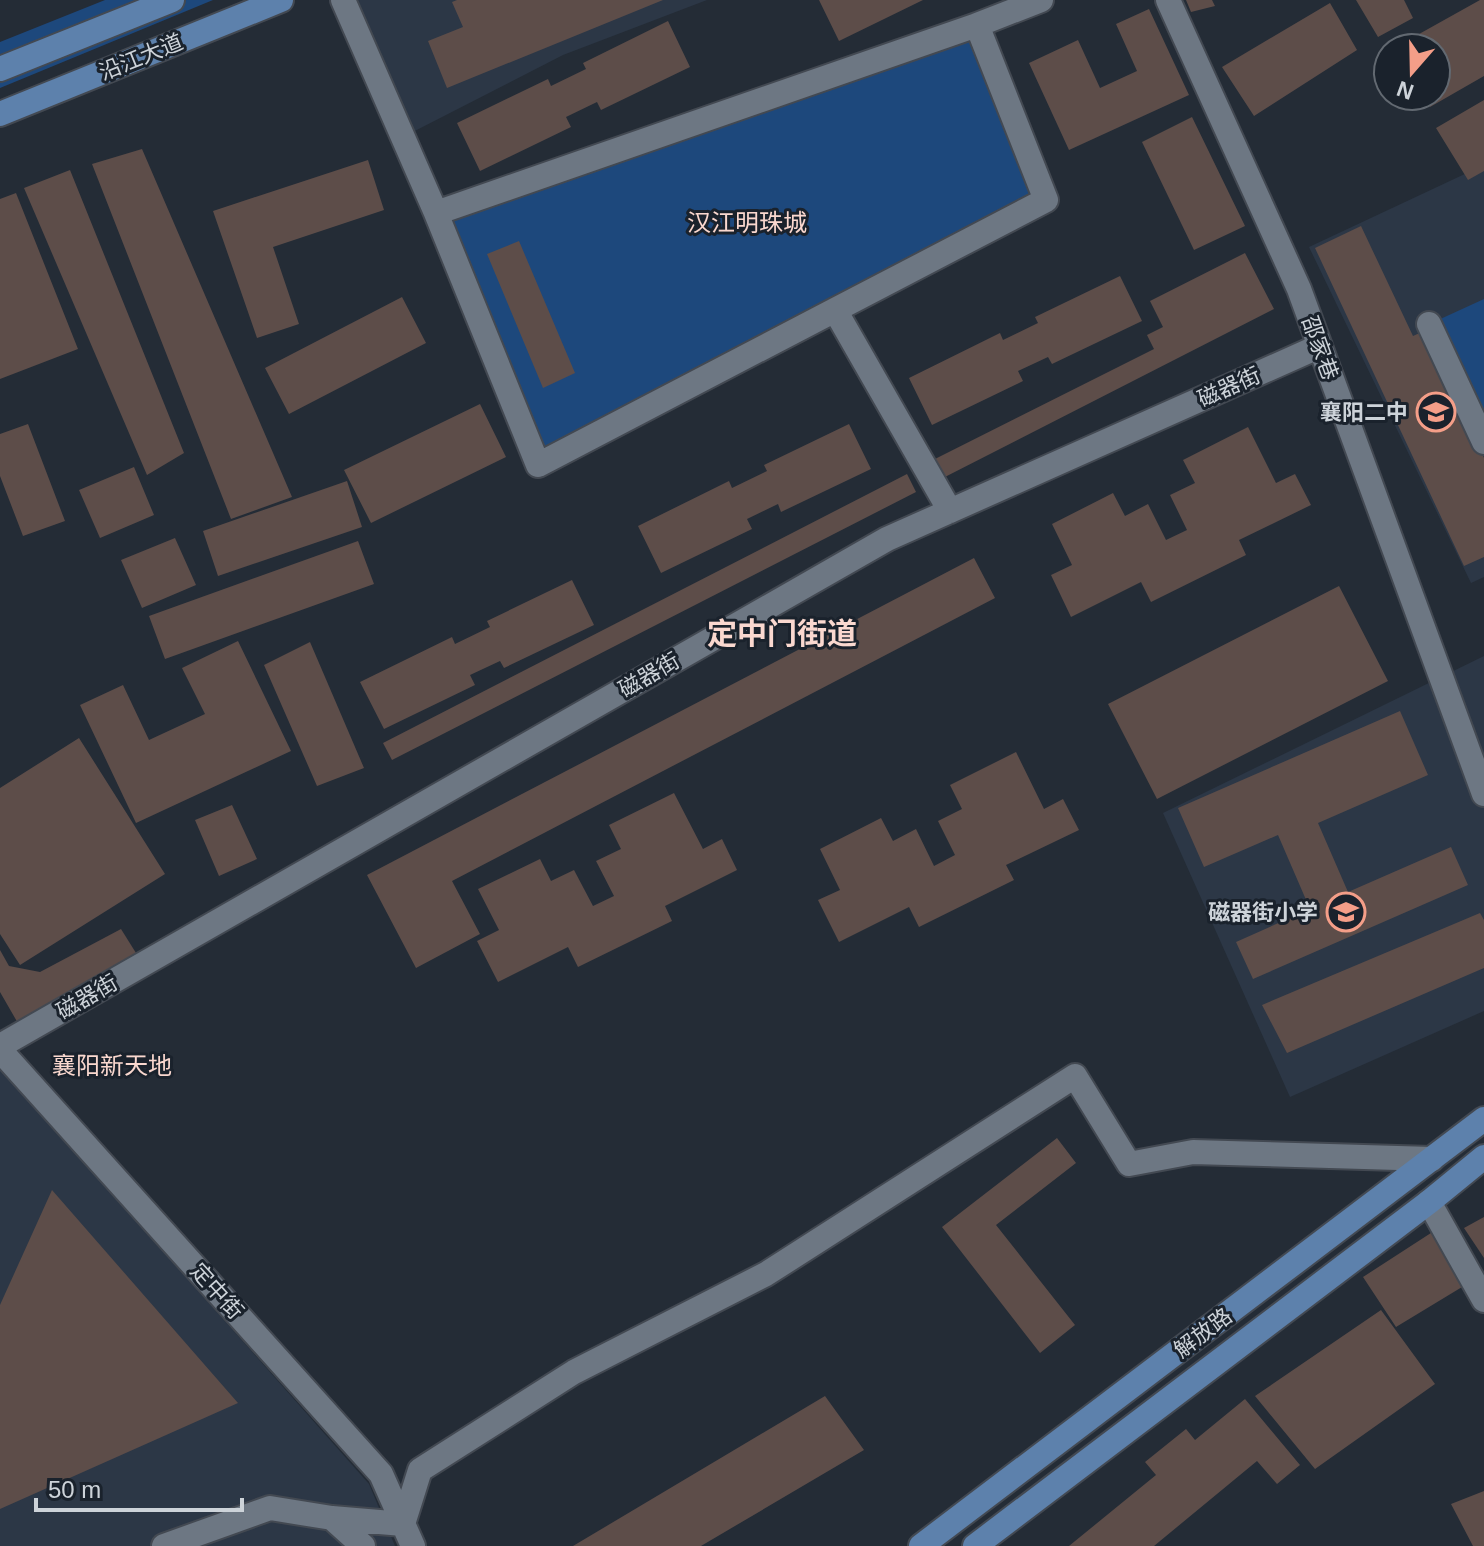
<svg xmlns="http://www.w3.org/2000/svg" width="1484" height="1546" viewBox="0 0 1484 1546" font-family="Helvetica,'Noto Sans SC',sans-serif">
	<rect width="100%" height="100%" fill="#242c36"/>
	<!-- built -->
	<path fill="#2c3746" d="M343,0h364l-144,55 -160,82z
		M1484,165v412l-13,6 -162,-336z
		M1484,656v355l-194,86 -127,-284z
		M0,1067l369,417 26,62h-395z"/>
	<!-- green -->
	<path fill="#1d487c" d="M105,0h108l-213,88v-46z
		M977,25l69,175 -508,265 -102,-252z
		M1484,299v126l-48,-104z"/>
	<!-- building -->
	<path fill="#5d4d49" d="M457,0h206l-216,88 -19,-47 35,-14 -11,-25z
		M819,0h104l-84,41z
		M1186,0h26l3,6 -24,6z
		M1356,0h48l9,18 -35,19z
		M1480,0h4v76l-54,31 -7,-11h13v-48h-42z
		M1330,3l27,47 -103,66 -32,-49z
		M1149,9l40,86 -120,55 -40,-87 49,-23 22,48 37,-17 -21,-47z
		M668,21l22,46 -89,43 -4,-8 -31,15 5,10 -91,44 -23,-48 91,-44 3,7 35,-17 -3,-6z
		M1484,100v71l-16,9 -32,-52z
		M1192,117l53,109 -51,24 -52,-108z
		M142,149l150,348 -61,22 -139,-355z
		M368,160l16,50 -111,37 26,77 -42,14 -44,-127z
		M70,170l114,283 -37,22 -123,-287z
		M16,193l62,156 -78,30v-180z
		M1361,226l52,110 11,-5 60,127v99l-20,9 -149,-318z
		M519,241l56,132 -32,15 -56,-134z
		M1245,253l29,56 -333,170 -10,-18 223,-112 -7,-14 16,-8 -13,-26z
		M1120,276l22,45 -90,43 -4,-7 -30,14 5,10 -91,44 -23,-47 91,-45 3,7 35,-17 -3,-6z
		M402,297l24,46 -137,71 -24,-46z
		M480,404l26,53 -135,66 -27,-53z
		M28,424l37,97 -42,15 -23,-60v-42z
		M849,424l22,45 -90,43 -3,-8 -31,15 5,10 -91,44 -23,-47 91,-45 3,7 35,-17 -3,-6z
		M1248,427l28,56 19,-9 16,31 -72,35 7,15 -95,47 -10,-20 -70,35 -20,-42 21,-10 -20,-41 61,-31 12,23 23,-12 18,36 21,-10 -17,-35 25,-12 -12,-23z
		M134,467l20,48 -54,23 -21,-48z
		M907,474l9,18 -524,268 -9,-17z
		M347,481l15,46 -144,49 -15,-45z
		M175,538l21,47 -54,23 -21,-48z
		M358,541l16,43 -209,75 -16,-43z
		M974,558l21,40 -543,283 28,53 -64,34 -49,-93z
		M572,580l22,45 -90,43 -4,-7 -30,14 5,10 -91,44 -24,-47 92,-45 3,7 35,-17 -3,-6z
		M1339,586l49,95 -231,118 -49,-95z
		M238,641l53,110 -155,72 -56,-118 43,-20 26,55 56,-26 -23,-46z
		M310,642l54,126 -47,18 -53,-121z
		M1400,711l28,64 -110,48 30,69 103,-45 17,38 -215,94 -17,-37 74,-33 -32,-74 -74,32 -26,-59z
		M79,738l86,136 -145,91 -20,-31v-146z
		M1016,752l28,57 19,-10 16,31 -73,35 8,15 -95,47 -10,-20 -70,35 -21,-42 22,-10 -20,-41 61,-31 12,23 23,-12 18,37 21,-11 -17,-34 24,-12 -12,-24z
		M674,793l29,56 19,-10 15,31 -72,36 7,15 -94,46 -10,-20 -70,35 -21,-41 22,-11 -21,-41 62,-30 11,22 23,-11 19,36 21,-10 -18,-35 25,-12 -12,-24z
		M232,805l25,54 -38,17 -24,-56z
		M1480,913l4,7v48l-197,85 -25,-48z
		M121,929l20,32 -122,64 -19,-33v-42l9,16 31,6z
		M1057,1138l19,25 -80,62 79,100 -35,28 -98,-126z
		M52,1190l186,213 -238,106v-204z
		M1484,1217v41l-20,-30z
		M1434,1231l33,53 -71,43 -33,-50z
		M1381,1310l54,74 -120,85 -60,-73z
		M825,1396l39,54 -163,96h-128z
		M1245,1399l55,66 -23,19 -20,-23 -103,85h-85l87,-71 -11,-13 41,-33 9,11z
		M1484,1491v55h-11l-22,-42z"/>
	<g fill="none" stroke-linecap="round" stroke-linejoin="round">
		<!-- minor casing -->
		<g stroke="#434952" stroke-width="28">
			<path id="minor" d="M343,0l93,213 102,252 297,-155 115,201
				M1168,0l131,289 185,505
				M436,213l541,-188 64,-25
				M835,310l211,-110 -69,-175
				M1429,324l55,118
				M0,1046l887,-507 433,-193
				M0,1050l381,424 32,72
				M1429,1202l55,98
				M332,1518l31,28
				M164,1546l106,-38 62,10 71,6 17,-54 154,-98 192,-98 309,-198 54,88 64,-12 239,7"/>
		</g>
		<!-- major casing -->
		<g stroke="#434952" stroke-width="28">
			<path id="major" d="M0,69l172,-69
				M0,114l281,-114
				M921,1546l563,-427
				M975,1546l454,-344 55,-45"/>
		</g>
		<!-- minor -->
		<use href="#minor" stroke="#6d7783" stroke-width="24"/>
		<!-- major -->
		<use href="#major" stroke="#5d81ac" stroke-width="24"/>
	</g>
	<!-- icons -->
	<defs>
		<g id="school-ring" transform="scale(2)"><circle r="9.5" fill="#1a222c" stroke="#f49e88" stroke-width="1.5"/><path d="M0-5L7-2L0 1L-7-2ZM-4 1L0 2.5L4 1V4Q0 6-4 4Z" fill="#f49e88"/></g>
	</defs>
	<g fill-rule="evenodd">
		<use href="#school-ring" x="1436" y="412"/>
		<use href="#school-ring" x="1346" y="912"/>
	</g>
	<g text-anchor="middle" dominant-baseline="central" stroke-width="6" stroke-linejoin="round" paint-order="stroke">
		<!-- street labels -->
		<g font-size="22" fill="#cdd3d9" stroke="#1a222c">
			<text transform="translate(141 57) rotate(-22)">沿江大道</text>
			<text transform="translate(1320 348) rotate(70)">邵家巷</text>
			<text transform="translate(1229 387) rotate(-24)">磁器街</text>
			<text transform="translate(649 675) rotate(-30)">磁器街</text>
			<text transform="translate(87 997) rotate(-30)">磁器街</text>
			<text transform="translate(217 1291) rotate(48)">定中街</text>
			<text transform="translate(1203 1333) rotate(-37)">解放路</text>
		</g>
		<!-- poi labels -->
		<g font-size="22" font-weight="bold" fill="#cdd3d9" stroke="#1a222c" text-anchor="end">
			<text x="1408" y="412">襄阳二中</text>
			<text x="1318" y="912">磁器街小学</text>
		</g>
		<!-- neighbourhood labels -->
		<g font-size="24" fill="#fad8cf" stroke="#1a222c">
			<text x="747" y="222">汉江明珠城</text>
			<text x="112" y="1065">襄阳新天地</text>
		</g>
		<!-- district labels -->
		<g font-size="30" font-weight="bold" fill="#fad8cf" stroke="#1a222c">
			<text x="782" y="633">定中门街道</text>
		</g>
	</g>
	<!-- north arrow -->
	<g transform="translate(1412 72) rotate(200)"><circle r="38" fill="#1a222c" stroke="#626971" stroke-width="2"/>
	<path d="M0-6L14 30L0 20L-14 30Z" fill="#f49e88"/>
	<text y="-12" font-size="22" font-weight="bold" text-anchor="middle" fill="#cdd3d9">N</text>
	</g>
	<!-- scale -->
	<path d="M36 1498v12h206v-12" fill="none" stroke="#cdd3d9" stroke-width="4"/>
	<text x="48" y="1498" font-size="24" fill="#cdd3d9" stroke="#1a222c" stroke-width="6" paint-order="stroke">50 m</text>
</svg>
